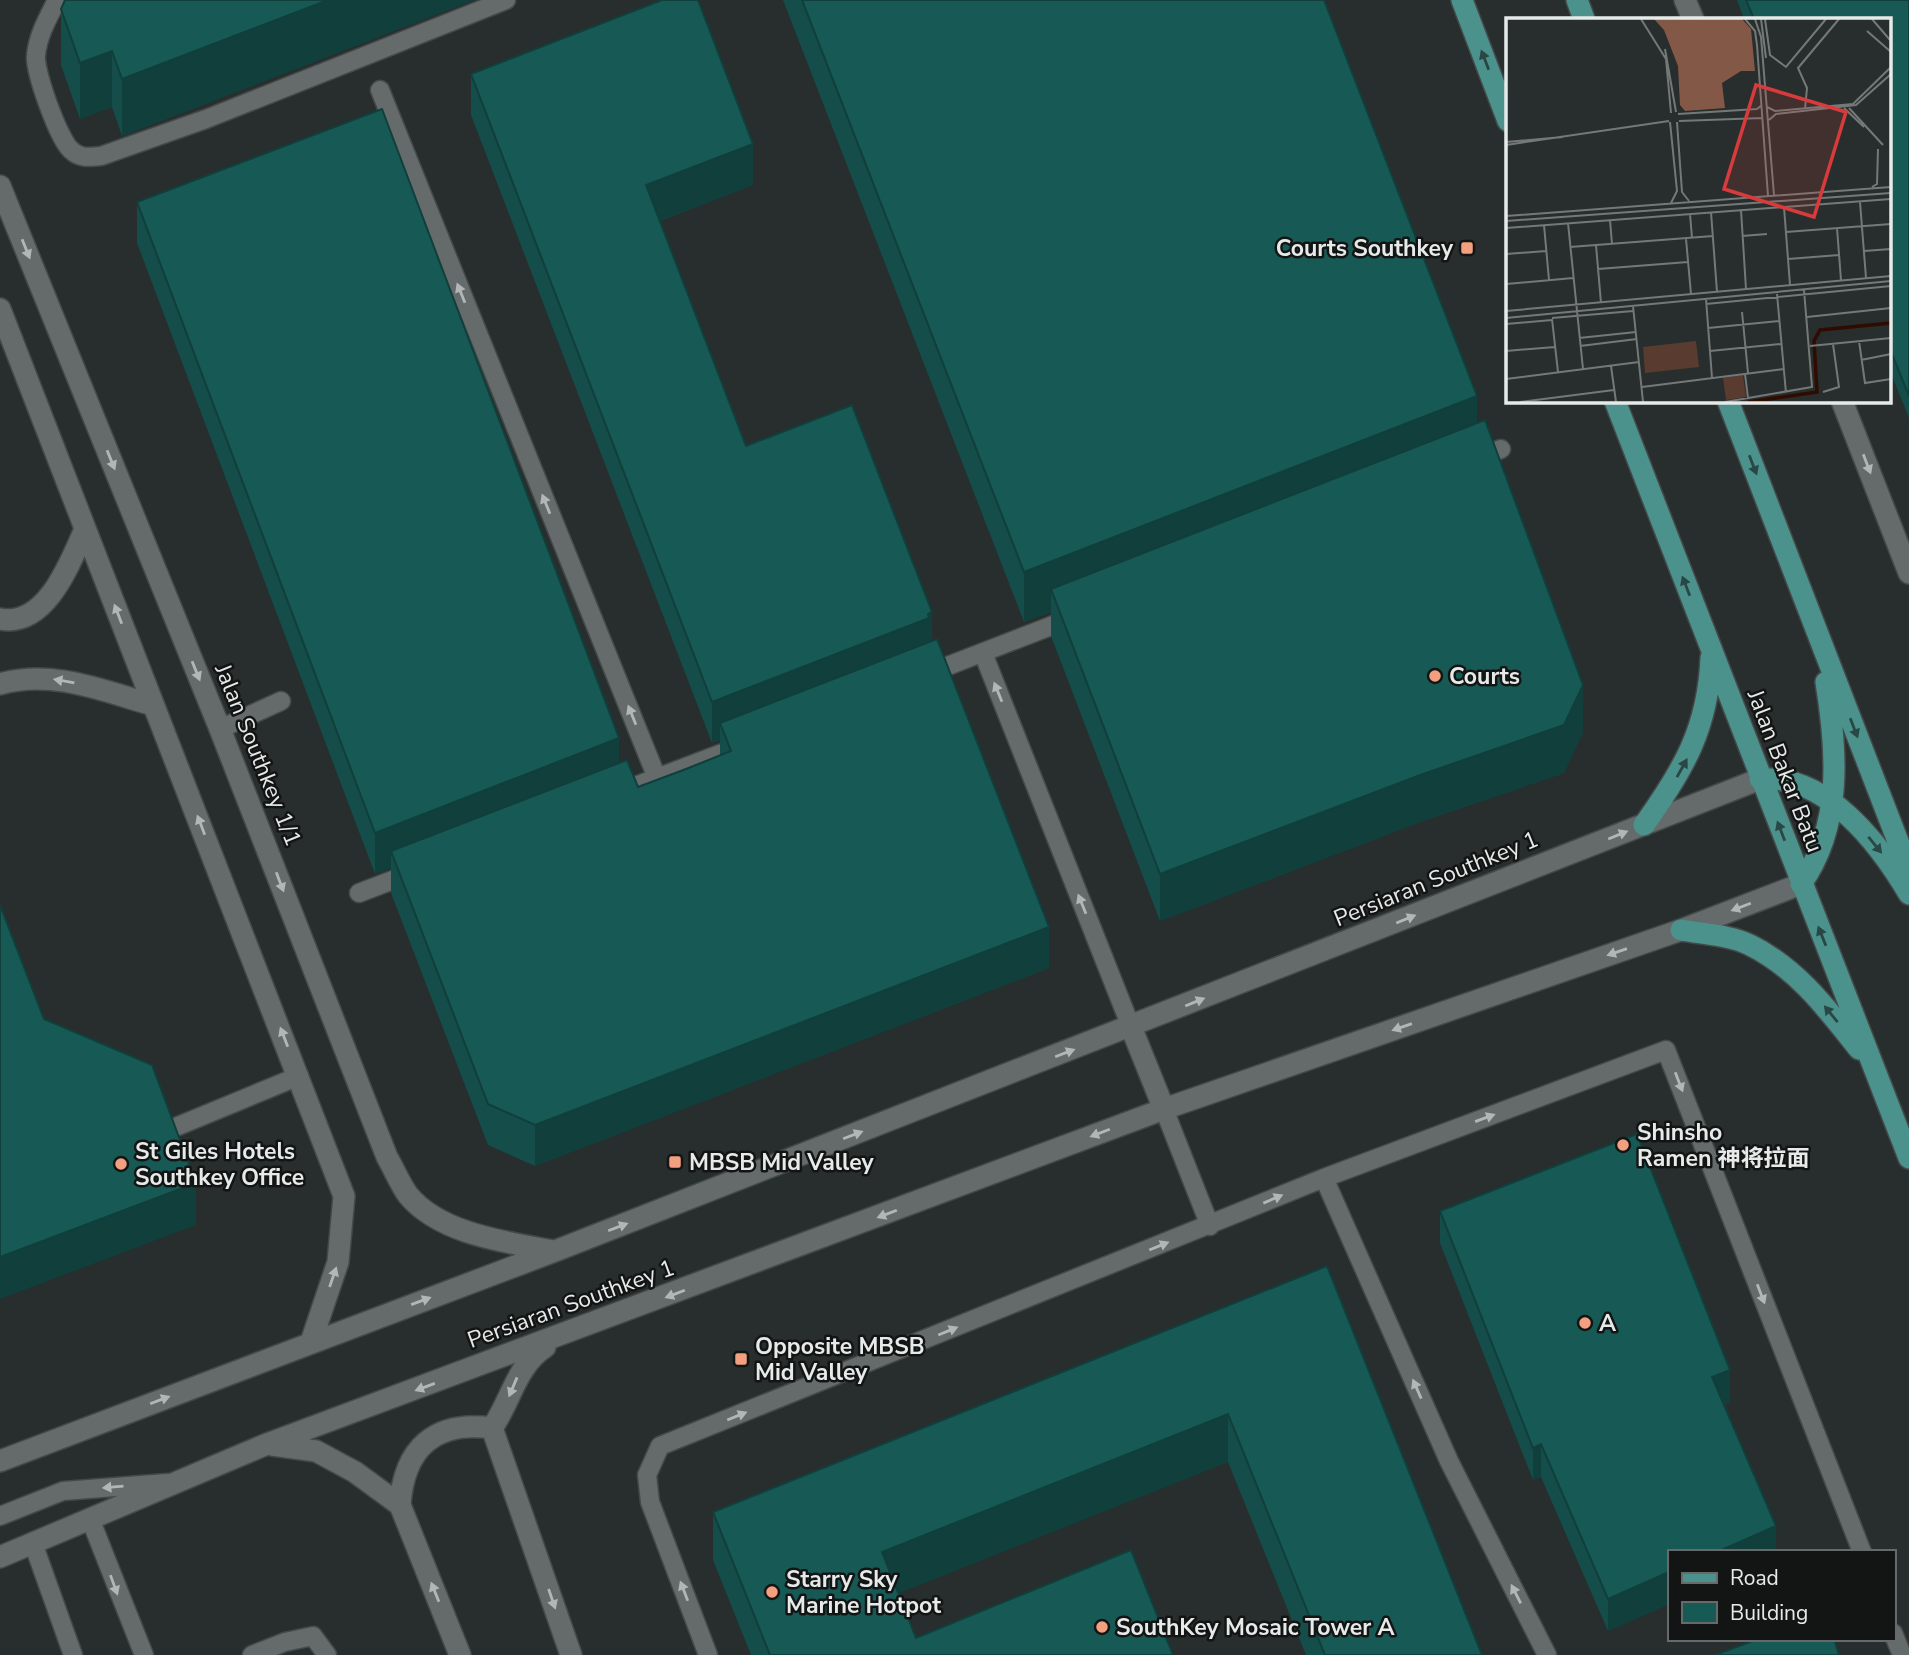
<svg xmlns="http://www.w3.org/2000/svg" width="1909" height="1655" viewBox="0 0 1909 1655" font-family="'Nunito Sans','Noto Sans SC',sans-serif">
	<rect width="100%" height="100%" fill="#282e2d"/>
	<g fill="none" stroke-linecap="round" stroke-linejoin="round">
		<!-- lane casing -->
		<g stroke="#434949" stroke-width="21">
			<path id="lane" d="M57,0c-9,18 -19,35 -21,55 -2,16 23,85 35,95 9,9 19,7 30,6l105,-37 300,-119
				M380,90l277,688
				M1475,460l26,-11
				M983,653l148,374
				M927,674l147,-57
				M220,729l61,-28
				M617,793l124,-47
				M359,893l52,-20
				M1164,1109l46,117
				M178,1126l121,-50
				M1324,1178l125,283 98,194
				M0,1516l63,-25 104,-8
				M91,1521l53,134
				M33,1543l40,112
				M1893,1633l9,22
				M252,1655l33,-13 28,-6 14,19
				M708,1655l-58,-153 -3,-27 13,-29 664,-268 342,-128 196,502"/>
		</g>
		<!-- street casing -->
		<g stroke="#434949" stroke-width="24">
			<path id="street" d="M1685,0l8,19
				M0,186l220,543 167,428c7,12 13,27 21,38 32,39 98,47 145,56
				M0,309l344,887 -6,66 -27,80
				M1842,401l67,172
				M0,619c46,9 70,-56 85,-90
				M0,684c52,-15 103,7 153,21
				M1131,1027l33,82
				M545,1347c-29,19 -34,54 -53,81l79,227
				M272,1445l44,6 39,21 45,33 60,150
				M0,1461l555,-210 1205,-472
				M400,1505c4,-57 35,-85 92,-77
				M0,1557l267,-113 897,-335 517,-179 120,-46"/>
		</g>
		<!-- primary casing -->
		<g stroke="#434949" stroke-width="24">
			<path id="primary" d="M1462,0l46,121
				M1577,0l7,19
				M1615,401l294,757
				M1728,401l181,469
				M1760,779c66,-5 119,64 149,115
				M1644,825c40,-56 64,-97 67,-167
				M1801,884c42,-59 36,-134 25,-202
				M1681,930c21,4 50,5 69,15 47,23 78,65 109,104"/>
		</g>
		<!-- lane -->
		<use href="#lane" stroke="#646b6a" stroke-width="18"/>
		<!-- street -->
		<use href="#street" stroke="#646b6a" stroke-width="21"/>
		<!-- primary -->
		<use href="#primary" stroke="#4b918c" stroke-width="21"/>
	</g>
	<!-- wall -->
	<path fill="#144d49" d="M474,0l-352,136 -10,-29 -32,12 -19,-54v-56z
		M783,0h541l153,423 106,309 -19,41 -141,48 -263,100 -109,-285v-24l-27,10z
		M1737,0h172v418l-19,-47v-352h-146z
		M471,74l282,111 -93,36 86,225 186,195 117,327 -514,198 -47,-21 -97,-252v-25l-16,6 -238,-631v-41l482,561 19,24 82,-32v-15l-8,3 -241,-628z
		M1440,1211l290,191 -6,3 52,147h-107v52l-61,27 -67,-154 -8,3 -93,-237z
		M1327,1266l155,389h-176l-78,-193 -330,131 18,45 257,17h-422l-38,-95v-48z"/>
	<!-- shaded-wall -->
	<path fill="#103f3c" d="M328,0h146l-352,136v-57z
		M112,51v56l-32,12v-56z
		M753,144v41l-107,41v-41z
		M1477,396v50l-426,143v23l-27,10v-50z
		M932,612v42l-212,69v17l-8,3v-41z
		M1583,685v47l-19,41 -141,48 -263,100v-47l263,-100z
		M619,738v42l-228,71v17l-16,6v-41z
		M1049,927v41l-514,198v-41z
		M196,1183v42l-196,74v-42z
		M1730,1370v32l-18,7v-32z
		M1228,1414v48l-346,138v-48z
		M1541,1444v33l-8,3v-32z
		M1776,1526v26h-59z
		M1669,1572v32l-61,27v-32z"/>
	<!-- building -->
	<path fill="#175a55" stroke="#103f3c" stroke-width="2" d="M65,0h263l-206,79 -10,-28 -32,12 -19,-54z
		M662,0h36l55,144 -107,41 100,261 106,-41 80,207 -4,2 1,4 -217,84 -241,-628z
		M802,0h522l153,396 -453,176z
		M1746,0h163v396l-19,-47v-330h-136z
		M382,109l237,629 -244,95 -238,-631z
		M1485,420l98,265 -19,40 -141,49 -263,100 -109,-285z
		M937,639l112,288 -514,198 -47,-21 -97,-253 236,-91 11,27 48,-18 45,-18 -11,-28z
		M0,905l44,114 108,46 44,118 -196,74z
		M1637,1134l93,236 -18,7 64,149 -59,26h-48v20l-61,27 -67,-155 -8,4 -93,-237z
		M1327,1266l155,389h-157l-97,-241 -346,138 34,86 215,-88 42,105h-403l-57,-143z
		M1758,1639h76l5,16h-124z"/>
	<!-- one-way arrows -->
	<defs><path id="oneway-solid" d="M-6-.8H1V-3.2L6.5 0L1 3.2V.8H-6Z" transform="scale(1.75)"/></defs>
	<g fill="#294745">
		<use href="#oneway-solid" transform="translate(1485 60) rotate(-111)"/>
		<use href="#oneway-solid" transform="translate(1753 465) rotate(69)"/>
		<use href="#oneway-solid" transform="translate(1686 586) rotate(-111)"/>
		<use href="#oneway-solid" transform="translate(1854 728) rotate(69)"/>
		<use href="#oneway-solid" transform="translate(1682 768) rotate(-61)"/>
		<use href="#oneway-solid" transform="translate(1781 831) rotate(-111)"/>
		<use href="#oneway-solid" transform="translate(1875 845) rotate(51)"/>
		<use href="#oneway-solid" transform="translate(1822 936) rotate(-112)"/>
		<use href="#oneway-solid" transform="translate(1831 1014) rotate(-129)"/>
	</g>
	<g fill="#b2b7b6">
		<use href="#oneway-solid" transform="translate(26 249) rotate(68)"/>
		<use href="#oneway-solid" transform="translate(461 293) rotate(-112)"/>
		<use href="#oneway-solid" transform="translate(111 460) rotate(68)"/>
		<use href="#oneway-solid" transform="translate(1867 464) rotate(69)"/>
		<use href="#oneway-solid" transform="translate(546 504) rotate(-112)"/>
		<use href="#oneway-solid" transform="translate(118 614) rotate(-111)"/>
		<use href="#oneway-solid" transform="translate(196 671) rotate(68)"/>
		<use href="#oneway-solid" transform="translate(64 681) rotate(-170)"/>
		<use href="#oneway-solid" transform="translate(998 692) rotate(-112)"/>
		<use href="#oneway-solid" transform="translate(632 715) rotate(-112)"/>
		<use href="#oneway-solid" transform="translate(201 825) rotate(-111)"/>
		<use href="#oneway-solid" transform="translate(1618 835) rotate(-22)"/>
		<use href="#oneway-solid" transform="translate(280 882) rotate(69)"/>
		<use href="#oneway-solid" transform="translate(1082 904) rotate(-112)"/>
		<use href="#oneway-solid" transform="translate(1741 907) rotate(159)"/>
		<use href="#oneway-solid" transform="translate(1406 919) rotate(-22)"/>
		<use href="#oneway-solid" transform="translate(1617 952) rotate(161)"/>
		<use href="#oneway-solid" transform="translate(1195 1002) rotate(-22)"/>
		<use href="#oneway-solid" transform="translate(1402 1027) rotate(161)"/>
		<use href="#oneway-solid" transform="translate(284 1037) rotate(-111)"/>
		<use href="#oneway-solid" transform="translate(1065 1053) rotate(-21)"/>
		<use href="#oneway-solid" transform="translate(1679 1082) rotate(69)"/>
		<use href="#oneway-solid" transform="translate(1485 1118) rotate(-20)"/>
		<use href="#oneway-solid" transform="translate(1100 1133) rotate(159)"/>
		<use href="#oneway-solid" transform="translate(853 1135) rotate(-21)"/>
		<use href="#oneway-solid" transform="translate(1273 1199) rotate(-23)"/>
		<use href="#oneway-solid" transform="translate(887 1214) rotate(159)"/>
		<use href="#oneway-solid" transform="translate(618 1227) rotate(-21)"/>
		<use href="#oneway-solid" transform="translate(1159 1246) rotate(-22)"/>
		<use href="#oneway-solid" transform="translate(333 1277) rotate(-71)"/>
		<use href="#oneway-solid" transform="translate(675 1294) rotate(159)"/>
		<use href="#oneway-solid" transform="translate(1761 1294) rotate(69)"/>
		<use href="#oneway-solid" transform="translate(421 1301) rotate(-20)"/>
		<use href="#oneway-solid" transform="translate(948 1331) rotate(-22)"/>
		<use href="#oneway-solid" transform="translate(425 1387) rotate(160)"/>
		<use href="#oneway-solid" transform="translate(513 1387) rotate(113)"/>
		<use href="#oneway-solid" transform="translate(1417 1389) rotate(-114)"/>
		<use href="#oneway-solid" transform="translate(160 1400) rotate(-21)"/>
		<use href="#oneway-solid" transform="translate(737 1416) rotate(-22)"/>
		<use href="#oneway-solid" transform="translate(113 1487) rotate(175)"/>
		<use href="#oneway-solid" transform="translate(114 1585) rotate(70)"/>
		<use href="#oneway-solid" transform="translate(684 1591) rotate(-111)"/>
		<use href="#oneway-solid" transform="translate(435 1592) rotate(-112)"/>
		<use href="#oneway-solid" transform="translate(1516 1594) rotate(-117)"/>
		<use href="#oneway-solid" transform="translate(552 1599) rotate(71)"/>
	</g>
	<!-- markers -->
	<g fill="#f2a07f" stroke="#131515" stroke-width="2.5">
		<rect x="1460" y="241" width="14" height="14" rx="3.5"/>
		<circle cx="1435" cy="676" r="7"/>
		<circle cx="1623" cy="1145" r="7"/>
		<rect x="668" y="1155" width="14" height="14" rx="3.5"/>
		<circle cx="121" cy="1164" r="7"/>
		<circle cx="1585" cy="1323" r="7"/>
		<rect x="734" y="1352" width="14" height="14" rx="3.5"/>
		<circle cx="772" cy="1592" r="7"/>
		<circle cx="1102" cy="1627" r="7"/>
	</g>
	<g text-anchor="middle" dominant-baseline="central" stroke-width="5" stroke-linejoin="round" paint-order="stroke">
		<!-- poi labels -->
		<g font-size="23" font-weight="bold" fill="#e6eae9" stroke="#131515" text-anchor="start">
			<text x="1453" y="248" text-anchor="end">Courts Southkey</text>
			<text x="1449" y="676">Courts</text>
			<text x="1637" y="1132">Shinsho<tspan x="1637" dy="26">Ramen 神将拉面</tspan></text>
			<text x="135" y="1151">St Giles Hotels<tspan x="135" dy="26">Southkey Office</tspan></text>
			<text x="689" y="1162">MBSB Mid Valley</text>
			<text x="1599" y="1323">A</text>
			<text x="755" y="1346">Opposite MBSB<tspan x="755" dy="26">Mid Valley</tspan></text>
			<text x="786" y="1579">Starry Sky<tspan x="786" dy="26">Marine Hotpot</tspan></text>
			<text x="1116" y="1627">SouthKey Mosaic Tower A</text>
		</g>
		<!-- street labels -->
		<g font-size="23" fill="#e6eae9" stroke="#131515">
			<text transform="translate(258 755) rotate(68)">Jalan Southkey 1/1</text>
			<text transform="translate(1785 771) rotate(69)">Jalan Bakar Batu</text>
			<text transform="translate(1436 879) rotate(-22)">Persiaran Southkey 1</text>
			<text transform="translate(571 1304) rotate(-20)">Persiaran Southkey 1</text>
		</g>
	</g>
	<!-- overview -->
	<g transform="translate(1506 18)">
		<rect width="385" height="385" fill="#282e2d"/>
		<path d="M190,323l3,26 -54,6 -2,-26zM237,357l3,22 -20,3 -3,-22z" fill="#5a3b2f"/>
		<path d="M148,1h88l9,10 4,42h-14l-19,12 3,25 -40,3 -5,-6 -2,-39 -14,-36z" fill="#845846"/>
		<path fill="none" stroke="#300b00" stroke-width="3.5" d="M242,384l69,-10 -3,-51 6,-11 71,-7"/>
		<path fill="none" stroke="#747978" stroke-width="2" d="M135,1l25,40 5,54M239,1l10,12 2,14 11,151M249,1l6,18 13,158M255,1l5,39M259,1l5,36 16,12 40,-48M366,1l18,21M361,13l24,21M159,31l11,63M261,89l8,4 78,-7 38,-37M338,90l20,19M343,90l34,37M299,91l2,-21 -9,-20 41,-49M172,96l79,-5 5,-4M263,102l7,-6 80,-9 35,-31M173,103l84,-3M164,104l7,69 -6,12M171,104l5,70 7,9M0,124l57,-5M0,127l163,-24M366,169l5,-3 1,-35M354,184l6,76M278,189l6,78M235,192l5,79M205,194l6,80M184,196l2,24M0,198l385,-29M104,202l2,24M0,203l385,-28M62,205l15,146M38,207l5,55M0,210l385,-29M331,210l4,52M280,214l105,-8M236,218l25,-2M180,221l5,55M90,227l5,58M64,229l143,-11M358,233l27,-2M0,236l40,-3M282,241l51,-4M92,251l90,-7M0,266l67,-6M271,276l9,99M200,281l6,79M200,286l185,-18M127,288l10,96M0,293l385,-35M236,294l6,61M301,299l84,-9M0,300l385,-37M46,300l81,-7M46,301l6,53M0,306l46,-4M202,310l71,-7M73,320l57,-6M353,323l6,42 26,-4M74,328l57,-7M304,328l81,-8M0,333l49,-4M204,333l71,-7M355,342l30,-6M105,348l5,36M239,356l3,24M0,361l133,-17M136,369l142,-18M317,374l16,-5 -6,-43M14,384l94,-12M219,384l87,-15 -8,-97"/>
		<path fill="#d83b3b" fill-opacity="0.15" stroke="#d83b3b" stroke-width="3.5" d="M250,67l90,27 -32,105 -90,-28z"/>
		<rect width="385" height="385" fill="none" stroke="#e6eae9" stroke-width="3.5"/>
	</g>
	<!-- legend -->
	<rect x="1668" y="1550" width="228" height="91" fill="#131515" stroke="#676a6a" stroke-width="2"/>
	<rect x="1682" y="1573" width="35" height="10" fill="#4b918c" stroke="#676a6a" stroke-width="2"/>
	<text x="1730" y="1585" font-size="21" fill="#e6eae9">Road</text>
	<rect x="1682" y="1602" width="35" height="21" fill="#175a55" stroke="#676a6a" stroke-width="2"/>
	<text x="1730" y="1620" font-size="21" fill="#e6eae9">Building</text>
</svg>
